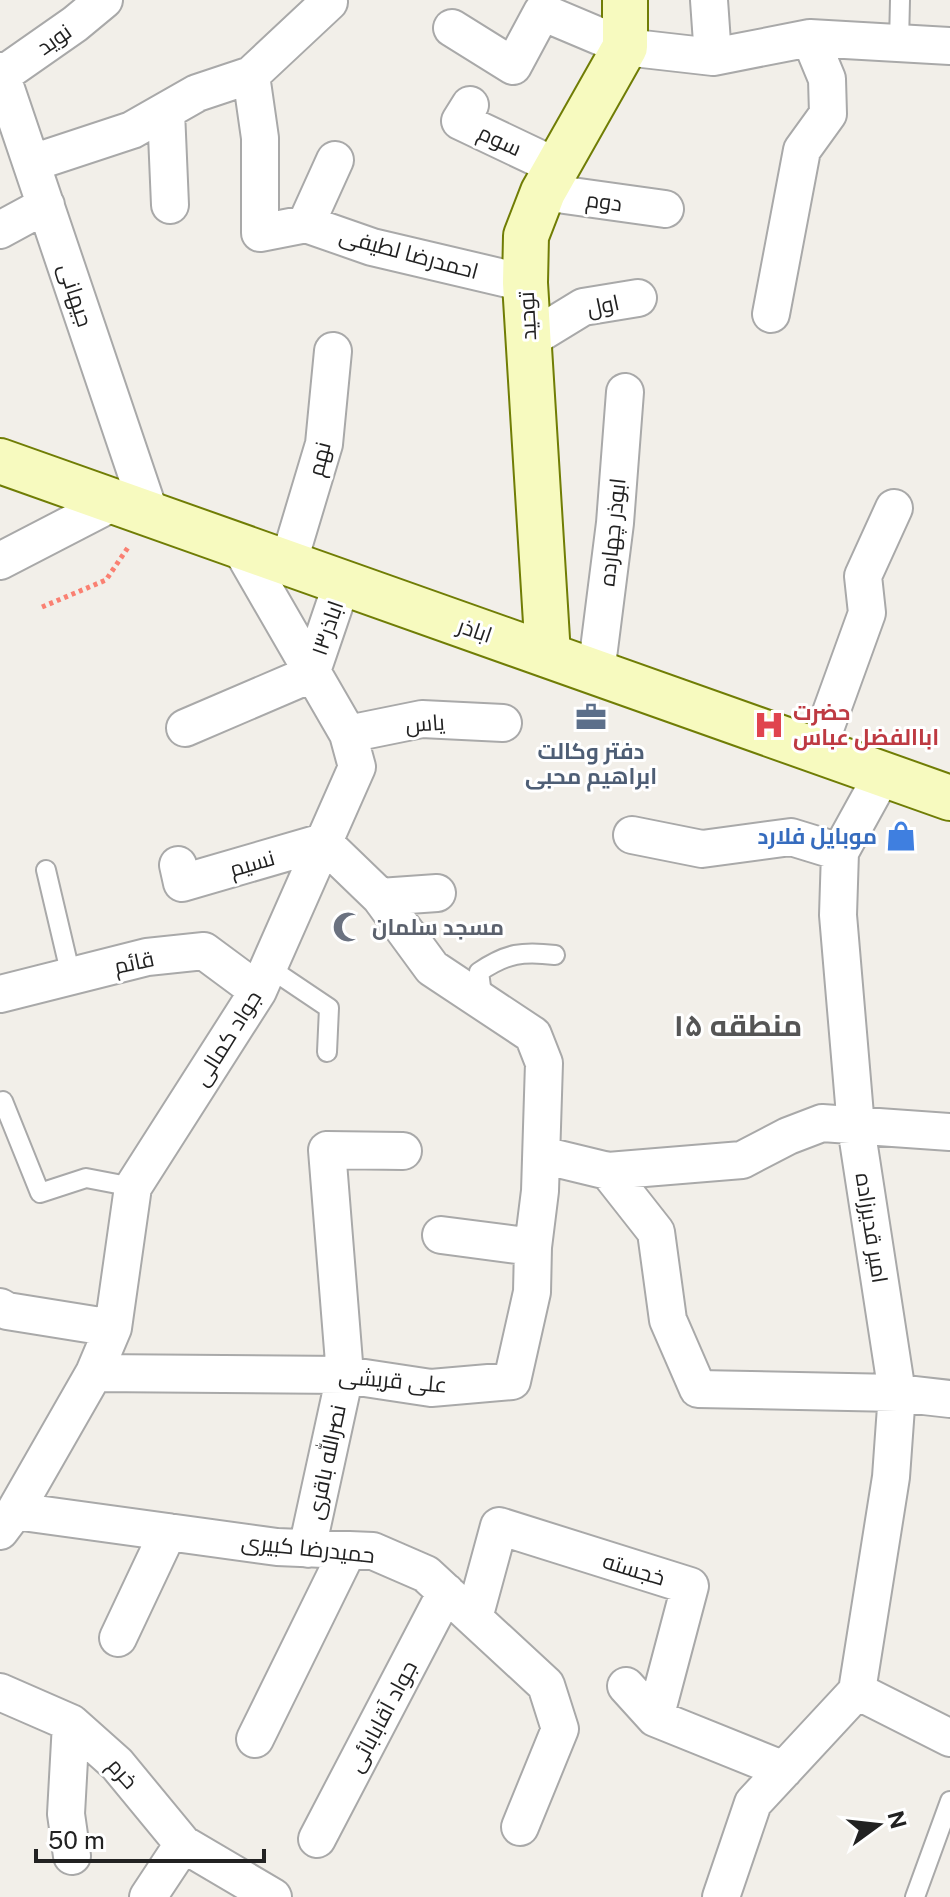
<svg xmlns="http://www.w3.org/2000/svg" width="950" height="1897" viewBox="0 0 950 1897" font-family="'Public Sans',Cairo,sans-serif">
	<rect width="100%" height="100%" fill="#f2efe9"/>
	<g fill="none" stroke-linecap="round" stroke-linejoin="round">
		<!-- lane casing -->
		<g stroke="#a9a9a9" stroke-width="22">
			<path id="lane" d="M899,43l1,-43
				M46,870l25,106
				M268,967l61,41 -2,44
				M483,1002l-4,-30c28,-19 44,-21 76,-17
				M3,1101l37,92 46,-15 47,9
				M915,1897l35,-96"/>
		</g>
		<!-- street casing -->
		<g stroke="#a9a9a9" stroke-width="40">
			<path id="street" d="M709,0l4,57
				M452,28l61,38 29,-54 83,35 88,10 97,-19 140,8
				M0,71l150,443
				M0,74l2,1 73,-51 29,-24
				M251,75l9,63v95l46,-9 66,23 153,36
				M470,105l-10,16 97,46
				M166,111l4,94
				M32,163l100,-33 65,-37 54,-18 78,-73
				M543,192l122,17
				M306,224l29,-64
				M0,230l46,-25
				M771,314l31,-164 26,-36 -1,-35 -17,-41
				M529,340l54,-33 55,-9
				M0,561l114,-59
				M288,564l36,-120 9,-93
				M596,673l19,-150 10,-131
				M185,728l126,-54 31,-91
				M348,734l74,-15 81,4
				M817,751l50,-138 -4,-37 31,-68
				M632,835l70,14 89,-12 49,15
				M380,897l57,-4
				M0,994l147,-37 57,-6 54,40
				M542,1155l66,16 48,61 12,88 30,69 199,4 53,6
				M608,1171l134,-11 46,-24 34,-13 128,9
				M441,1235l92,12
				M0,1307l7,4 106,17
				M94,1373l251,2 86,13 81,-7 20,-89 1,-45 7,-56 4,-128 -11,-28 -101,-67 -52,-71 -57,-55 -141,41 -4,-18
				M15,1511l262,36 96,4 53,23 120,111 14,44 -40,98
				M0,1531l15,-20 79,-138 19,-45 20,-141 125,-196 99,-224 -9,-33 -108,-187
				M307,1549l38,-174 -18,-225 76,1
				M474,1618l25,-92 191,60 -35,132 129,52
				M118,1638l50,-106
				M626,1686l29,32
				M857,1691l34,-214 6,-84 -41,-266 -18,-212 2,-63 43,-78
				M857,1691l93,47
				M0,1692l71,31 46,41 66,80 90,53
				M71,1723l-5,91 6,42
				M255,1739l93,-189
				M317,1839l129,-247
				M148,1897l35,-53
				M721,1897l32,-94 104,-112"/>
		</g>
		<!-- secondary casing -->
		<g stroke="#707d05" stroke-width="48">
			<path id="secondary" d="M0,461l950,337
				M548,655l-23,-372 1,-47 17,-44 82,-145v-47"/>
		</g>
		<!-- path -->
		<path stroke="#fa8072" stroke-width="5" stroke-dasharray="4 4" stroke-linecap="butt" d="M42,607l64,-27 23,-34"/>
		<!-- lane -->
		<use href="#lane" stroke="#fff" stroke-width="18"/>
		<!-- street -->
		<use href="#street" stroke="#fff" stroke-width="36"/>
		<!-- secondary -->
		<use href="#secondary" stroke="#f7fabf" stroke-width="44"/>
	</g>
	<!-- icons -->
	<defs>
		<g id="office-bare" transform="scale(2.4)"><path d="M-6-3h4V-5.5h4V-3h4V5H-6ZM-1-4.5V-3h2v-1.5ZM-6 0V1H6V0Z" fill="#5c6f8a" stroke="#fff" stroke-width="2.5" paint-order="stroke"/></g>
		<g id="hospital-bare" transform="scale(2.4)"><path d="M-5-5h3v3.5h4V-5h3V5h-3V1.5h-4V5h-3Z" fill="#e0444e" stroke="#fff" stroke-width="2.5" paint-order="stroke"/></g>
		<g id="shop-bare" transform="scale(2.4)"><path d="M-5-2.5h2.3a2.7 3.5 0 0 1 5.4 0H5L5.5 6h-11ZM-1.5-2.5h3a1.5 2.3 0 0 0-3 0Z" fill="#3f7fe0" stroke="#fff" stroke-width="2.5" paint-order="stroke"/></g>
		<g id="mosque-bare" transform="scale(2.4)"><path d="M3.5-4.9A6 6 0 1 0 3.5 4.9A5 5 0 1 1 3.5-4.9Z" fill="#6b7280" stroke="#fff" stroke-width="2.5" paint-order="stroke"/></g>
	</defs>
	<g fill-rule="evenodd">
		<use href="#office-bare" x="591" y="717"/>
		<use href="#hospital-bare" x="769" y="725"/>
		<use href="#shop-bare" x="901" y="836"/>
		<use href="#mosque-bare" x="348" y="927"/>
	</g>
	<g text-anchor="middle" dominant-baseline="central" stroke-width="6" stroke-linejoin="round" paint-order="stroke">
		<!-- street labels -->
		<g font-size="22" fill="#222" stroke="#fff">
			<text transform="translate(54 39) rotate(-35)">نوید</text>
			<text transform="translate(500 140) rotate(25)">سوم</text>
			<text transform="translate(604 201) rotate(8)">دوم</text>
			<text transform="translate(409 253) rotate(15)">احمدرضا لطیفی</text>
			<text transform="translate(76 295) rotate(72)">جیهانی</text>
			<text transform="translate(603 305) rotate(-12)">اول</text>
			<text transform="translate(527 316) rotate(-93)">توحید</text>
			<text transform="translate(319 459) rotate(-76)">نهم</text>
			<text transform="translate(612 532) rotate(-84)">ابوذر چهارده</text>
			<text transform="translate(327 628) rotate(-71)">اباذر۱۳</text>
			<text transform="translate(475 630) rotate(19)">اباذر</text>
			<text transform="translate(425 723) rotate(-4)">یاس</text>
			<text transform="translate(252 863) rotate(-16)">نسیم</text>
			<text transform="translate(134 962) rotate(-12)">قائم</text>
			<text transform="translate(227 1038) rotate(-58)">جواد کمالی</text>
			<text transform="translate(872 1228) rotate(81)">امیر قدیرزاده</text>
			<text transform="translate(393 1380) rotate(5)">علی قریشی</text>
			<text transform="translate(326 1462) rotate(-78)">نصرالله باقری</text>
			<text transform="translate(308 1548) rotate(6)">حمیدرضا کبیری</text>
			<text transform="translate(634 1569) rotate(17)">خجسته</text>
			<text transform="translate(382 1716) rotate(-62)">جواد آقابابائی</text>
			<text transform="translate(123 1773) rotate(48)">خرم</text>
		</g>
		<!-- health labels -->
		<g font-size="22" font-weight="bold" fill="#be3a42" stroke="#fff" text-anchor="start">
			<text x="793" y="712">حضرت<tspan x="793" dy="25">اباالفضل عباس</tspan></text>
		</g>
		<!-- service labels -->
		<g font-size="22" font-weight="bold" fill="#4e5e75" stroke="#fff">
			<text x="591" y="751">دفتر وکالت<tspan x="591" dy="25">ابراهیم محبی</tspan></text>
		</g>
		<!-- shop labels -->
		<g font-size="22" font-weight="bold" fill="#366cbe" stroke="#fff" text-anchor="end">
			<text x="877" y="836">موبایل فلارد</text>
		</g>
		<!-- worship labels -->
		<g font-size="22" font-weight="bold" fill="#5b616d" stroke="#fff" text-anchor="start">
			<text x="372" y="927">مسجد سلمان</text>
		</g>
		<!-- district labels -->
		<g font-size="30" font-weight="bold" fill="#555" stroke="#fff">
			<text x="738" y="1025">منطقه ۱۵</text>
		</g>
	</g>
	<!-- north arrow -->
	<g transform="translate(878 1825) rotate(75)" stroke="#ffffff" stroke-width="6" paint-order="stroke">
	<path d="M0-6L14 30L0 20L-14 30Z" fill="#222222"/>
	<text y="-12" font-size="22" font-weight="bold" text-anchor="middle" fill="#222222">N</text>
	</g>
	<!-- scale -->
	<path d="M36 1849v12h228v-12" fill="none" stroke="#222222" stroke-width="4"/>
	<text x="48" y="1849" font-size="24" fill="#222222" stroke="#ffffff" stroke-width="6" paint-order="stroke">50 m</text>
</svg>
